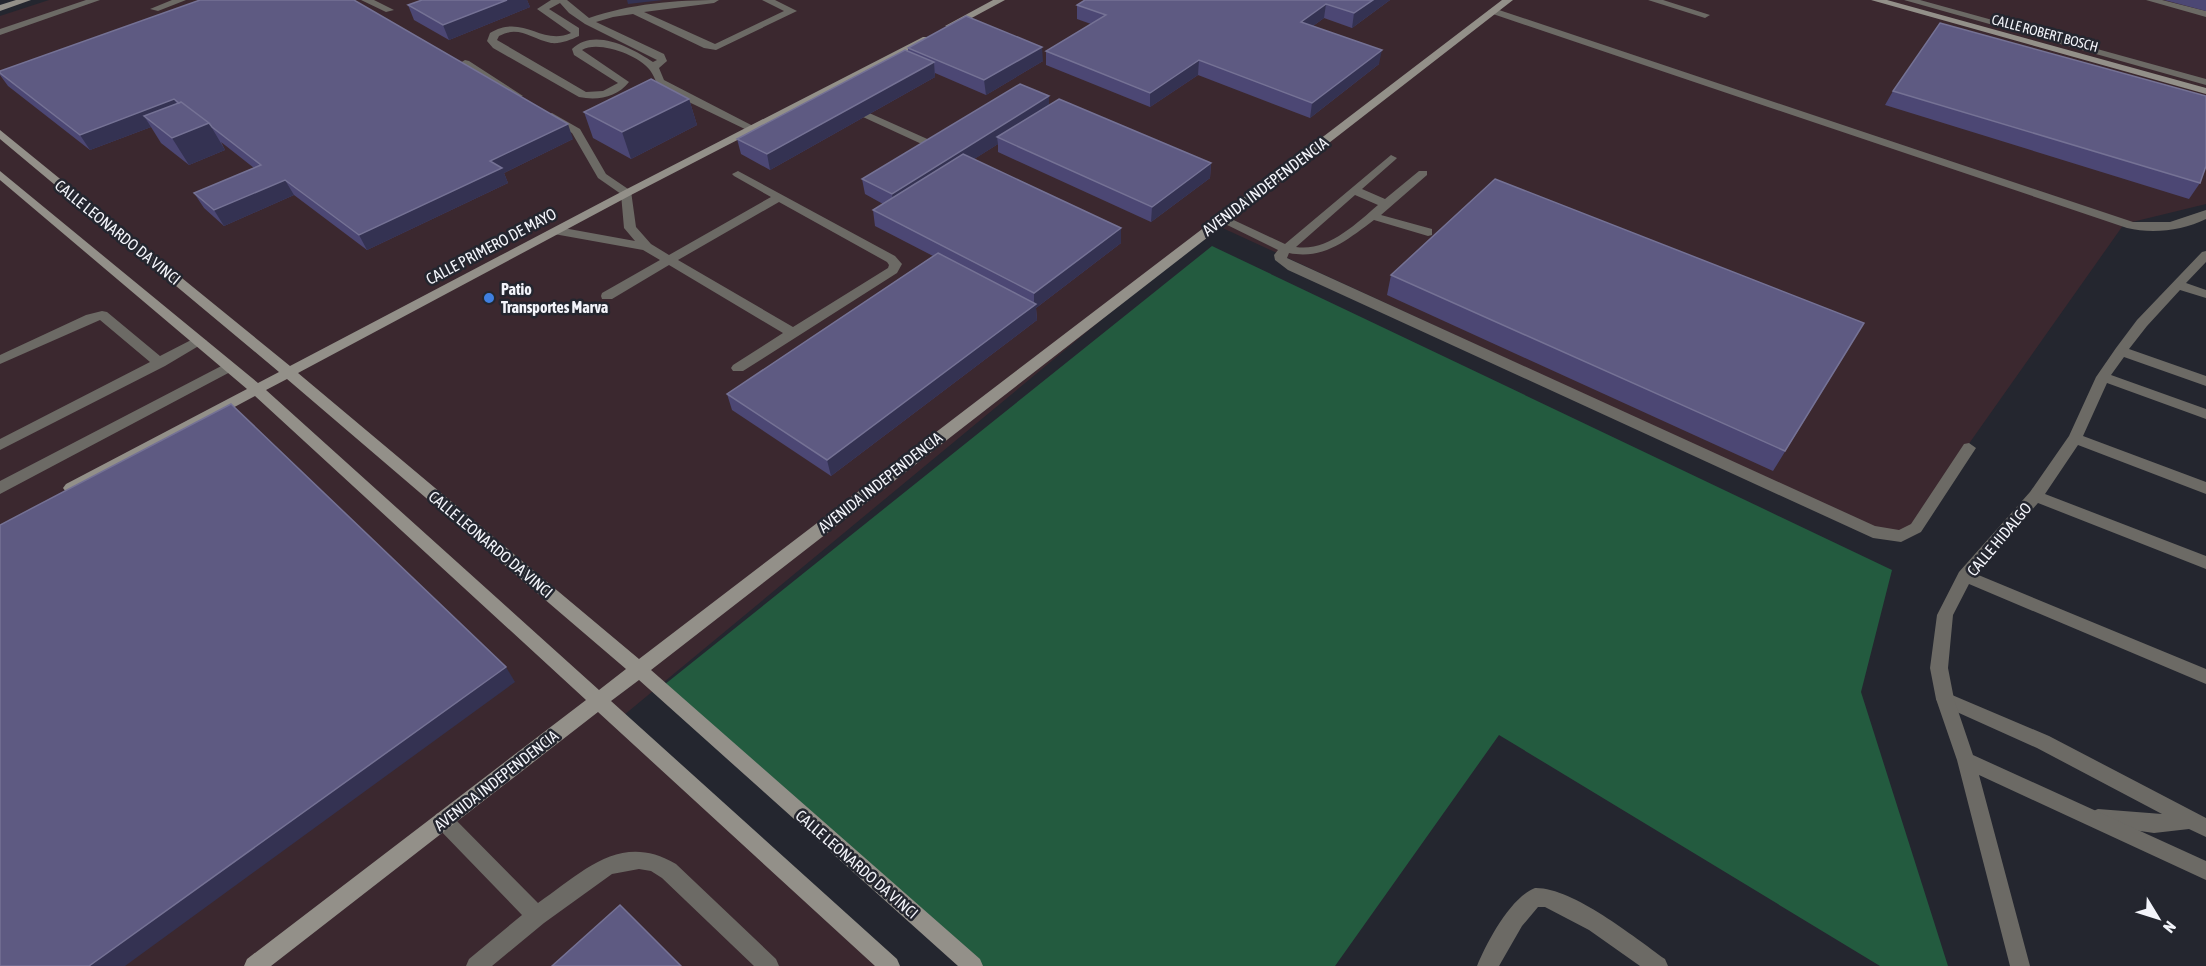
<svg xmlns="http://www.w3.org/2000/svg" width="2206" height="966" viewBox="0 0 2206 966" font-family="'Asap Condensed',sans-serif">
	<rect width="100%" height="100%" fill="#24262f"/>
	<!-- industrial -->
	<path fill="#3b282f" d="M49,0h2157v204l-82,20 -223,316 -685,-315 -598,495 268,246h-886v-950z"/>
	<!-- green -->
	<path fill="#235b3f" d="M1212,246l680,324 -31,122 87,274h-68l-381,-231 -164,231h-357l-314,-281z"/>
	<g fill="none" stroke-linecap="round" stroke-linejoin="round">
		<!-- lane -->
		<path fill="#6c6a65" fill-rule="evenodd" d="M86,0h14l-100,35v-6z
			M172,0h14l-28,11 -8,-2z
			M361,0h13l20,10 -8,2z
			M551,0h16l22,18c40,-14 87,-18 130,-18l-5,3 -70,9 71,32 69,-33 -22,-11h13l22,11 -81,39 -12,-2 -71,-34 -20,3 -17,5 68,32 3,7 -8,7 5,12 91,47 1,2 -5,3 -85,-41c-13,-9 -9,-12 -17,-22 -11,-14 -51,-29 -67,-19l47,32c-12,15 -31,19 -50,15l-86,-49 -6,-7 3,-8c33,-20 51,13 81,0l-34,-24zM560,3l9,10 16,11 72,36 -4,2c-21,-14 -59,-35 -81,-13l2,6 44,28 -15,8 -17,1 -89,-52 2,-4c20,-11 32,3 52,7 10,1 19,-3 28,-7v-8l-30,-19z
			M1648,0h15l47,15 -5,3z
			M1904,0h16l286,79v6z
			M2146,0h16l44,11v6z
			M1493,8l640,214h37l36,-12v9c-24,12 -54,15 -79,9l-637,-215 -2,-2z
			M465,60l4,1 54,35 -9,2 -53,-33 -1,-2z
			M867,112l67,30 2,2 -6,3 -4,-1 -63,-29 -1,-2z
			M552,113l28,16 26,45 25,17 5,36 15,17 18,11 102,-58 -37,-21 -2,-2 6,-3 157,85 7,8 -5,9 -154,98h-10l-2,-3 2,-3 50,-32 -114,-68 -57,34h-10l-1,-3 1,-3 58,-33 -17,-10 -89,-16v-6l4,-1 77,14 -11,-13 -3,-34 -23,-16 -26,-45 -24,-15v-4zM779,202l108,60 2,3 -1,3 -95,59 -115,-67z
			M1391,155l6,3 -2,2 -33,29 23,10 34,-28h8v4l-46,40 51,14v6l-4,1 -54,-16c-27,20 -50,40 -85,33l-2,5 588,268 24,4 12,-6 53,-80 5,-1 7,5 -55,84 -20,10 -28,-4 -585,-268 -13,-10 -1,-5 4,-5 -63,-31 2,-3h8l60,28zM1355,195l23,10c-22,19 -51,47 -82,42z
			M102,311l5,1 53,44 35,-18 5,-1 7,4 -42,25 -165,84v-11l150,-77 -50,-42 -100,44v-9l86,-40z
			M229,362l7,5 -2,3 -234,124v-13z
			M1945,692l104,44 157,82v19l-17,-8 -35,4 -63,-9 -2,-6 2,-6 7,-3 64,5 -125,-66 -98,-44 -3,-5 3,-5z
			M443,811l7,3 88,89c45,-31 82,-72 138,-39l100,95 3,7h-25l-92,-88 -11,-7 -12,-2 -27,5 -68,49 -52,43h-26l3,-7 53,-44 -86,-89 -2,-6 2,-6z
			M1535,888c37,-1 99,49 130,71l3,7h-28l-51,-36 -44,-23h-7l-16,19 -23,40h-22c10,-24 33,-68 58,-78z"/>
		<!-- street -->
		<path fill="#6c6a65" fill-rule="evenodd" d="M2206,251v11l-20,21 20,7v8l-26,-8 -33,36 -18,23 77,27v10l-82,-29 -13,18 95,34v10l-99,-36 -24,53 123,46v12l-128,-49 -33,49 161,62v13l-168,-66 -62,71 230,95v15l-237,-100 -16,31 -5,53 6,31 19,56 233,106v19l-227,-105 51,191h-20l-53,-206 -21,-61 -6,-31 7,-53 22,-43 71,-80 39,-56 27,-59 20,-29 21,-28 65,-68z"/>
		<!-- secondary -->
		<path fill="#939089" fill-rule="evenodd" d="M16,0h15l-31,11v-6z
			M993,0h12l-52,28 -8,-2z
			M1502,0h11l-862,670 329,289 3,7h-25l-319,-286 -28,21 286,258 3,7h-25l-277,-254 -327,254h-27l3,-7 339,-259 -331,-304 -179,96h-10l-3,-4 3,-4 181,-95 -247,-209v-9l258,212 21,-11 -279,-233v-9l290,236 333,-175 300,-154h6v4l-298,154 -333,178 341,286zM287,379l339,290 -27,21 -333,-300z
			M1871,0h16l319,88v6z"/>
	</g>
	<!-- wall -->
	<path fill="#4c4774" d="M422,0h105l3,7 -81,33 -35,-20 -6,-15z
		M1085,0h305l-38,28 -28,-10 -11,8 66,38 -69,54 -112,-43 -48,32 -104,-42v-14l45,-27 -14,-5v-14z
		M2164,0h42v11z
		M908,48l135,13 -57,34 -51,-22v4l-165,93 -29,-16 -4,-15 171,-88z
		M0,71l573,68 -69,34 4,10 -141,67 -73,-55 -70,31 -20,-18 -10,-15 60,-25 -33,-26 4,8 -36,15 -28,-22 -10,-16 -61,23 -82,-64 -8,-11z
		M1893,91l307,92 -11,16 -304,-94z
		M1049,96v9l162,58 -1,15 -59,44 -153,-70v-8l-24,15 147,84 -85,65 1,12 -206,156 -99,-66 -5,-16 206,-138 -58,-30 -2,-16 10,-6 -18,-10 -3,-15z
		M689,99l8,26 -66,34 -38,-21 -9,-26z
		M1391,275l461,68 -79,128 -386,-176z"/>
	<!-- shaded-wall -->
	<path fill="#343252" d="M507,0h20l3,7 -81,33 -6,-15z
		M627,0h36l-35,4z
		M1373,0h17l-38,28 2,-15z
		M1326,4l-2,14 -25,18 2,-14z
		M1042,47l1,14 -57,34 -2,-15z
		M1382,50l-3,14 -69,54 2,-15z
		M1199,60l-1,15 -48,32v-14z
		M934,62l1,15 -165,93 -3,-16z
		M1049,96v15l-52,26 1,7 -104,66 -2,-16z
		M174,99l9,15 -39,2 7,11 -61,23 -10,-15z
		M689,99l8,26 -66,34 -9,-27z
		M209,123l16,27 -36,15 -17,-27z
		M568,124l5,15 -69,34 4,10 -141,67 -8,-15 131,-74z
		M1211,163l-1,15 -59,44 1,-15z
		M285,180l9,15 -70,31 -10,-16z
		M1121,228v15l-85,65 1,12 -206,156 -4,-16 207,-155v-12z
		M506,667l9,15 -390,284h-36z"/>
	<!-- building -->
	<path fill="#5e5a82" stroke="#757295" stroke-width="1.5" d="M200,0h154l214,124 -78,37 12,7 -143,67 -74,-55 -71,30 -20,-17 67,-28 -49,-38 -3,-4 -28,-21 -2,1 -5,-4 -94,36 -80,-62v-2z
		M422,0h85l-64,25 -35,-20z
		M1085,0h288l-19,13 -28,-9 -25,18 81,28 -70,53 -113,-43 -49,33 -104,-42 60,-36 -29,-10z
		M966,16l76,31 -58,33 -76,-32z
		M1940,23l266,73v70l-6,17 -307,-92z
		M905,50l29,12 -167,92 -30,-15z
		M651,79l38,20 -67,33 -38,-20z
		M1020,84l29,12 -157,98 -30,-15z
		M1059,99l152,64 -59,44 -155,-70z
		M181,102l28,21 -37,15 -28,-22z
		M963,154l158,74 -87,65 -161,-83z
		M1495,179l369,144 -79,128 -394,-176z
		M938,253l98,51 -209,156 -100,-66z
		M231,404l275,263 -417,299h-89v-441z
		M620,905l61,61h-129z"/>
	<!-- markers -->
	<circle fill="#3f7fe0" stroke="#24262f" stroke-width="2" cx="489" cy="298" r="6"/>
	<g text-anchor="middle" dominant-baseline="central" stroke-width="5" stroke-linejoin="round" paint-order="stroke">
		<!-- far-street labels -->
		<g font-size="14" fill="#f3f4fa" stroke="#24262f">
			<text transform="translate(2045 33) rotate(15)">CALLE ROBERT BOSCH</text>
		</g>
		<!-- street labels -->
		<g font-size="16" fill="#f3f4fa" stroke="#24262f">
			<text transform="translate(1265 186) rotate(-37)">AVENIDA INDEPENDENCIA</text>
			<text transform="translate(118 232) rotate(39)">CALLE LEONARDO DA VINCI</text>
			<text transform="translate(491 246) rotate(-28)">CALLE PRIMERO DE MAYO</text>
			<text transform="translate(880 482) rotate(-38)">AVENIDA INDEPENDENCIA</text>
			<text transform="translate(1999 539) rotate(-50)">CALLE HIDALGO</text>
			<text transform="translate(491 544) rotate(40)">CALLE LEONARDO DA VINCI</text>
			<text transform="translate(496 780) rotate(-38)">AVENIDA INDEPENDENCIA</text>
			<text transform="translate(857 864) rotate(41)">CALLE LEONARDO DA VINCI</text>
		</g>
		<!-- poi labels -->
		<g font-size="16" font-weight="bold" fill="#f3f4fa" stroke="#24262f" text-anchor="start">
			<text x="501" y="289">Patio<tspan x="501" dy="18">Transportes Marva</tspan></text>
		</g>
	</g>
	<!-- north arrow -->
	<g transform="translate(2158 918) rotate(128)" stroke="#24262f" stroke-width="4.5" paint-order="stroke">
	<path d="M0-4.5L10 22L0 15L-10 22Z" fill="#f3f4fa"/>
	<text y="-9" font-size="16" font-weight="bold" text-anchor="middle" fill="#f3f4fa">N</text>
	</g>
</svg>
